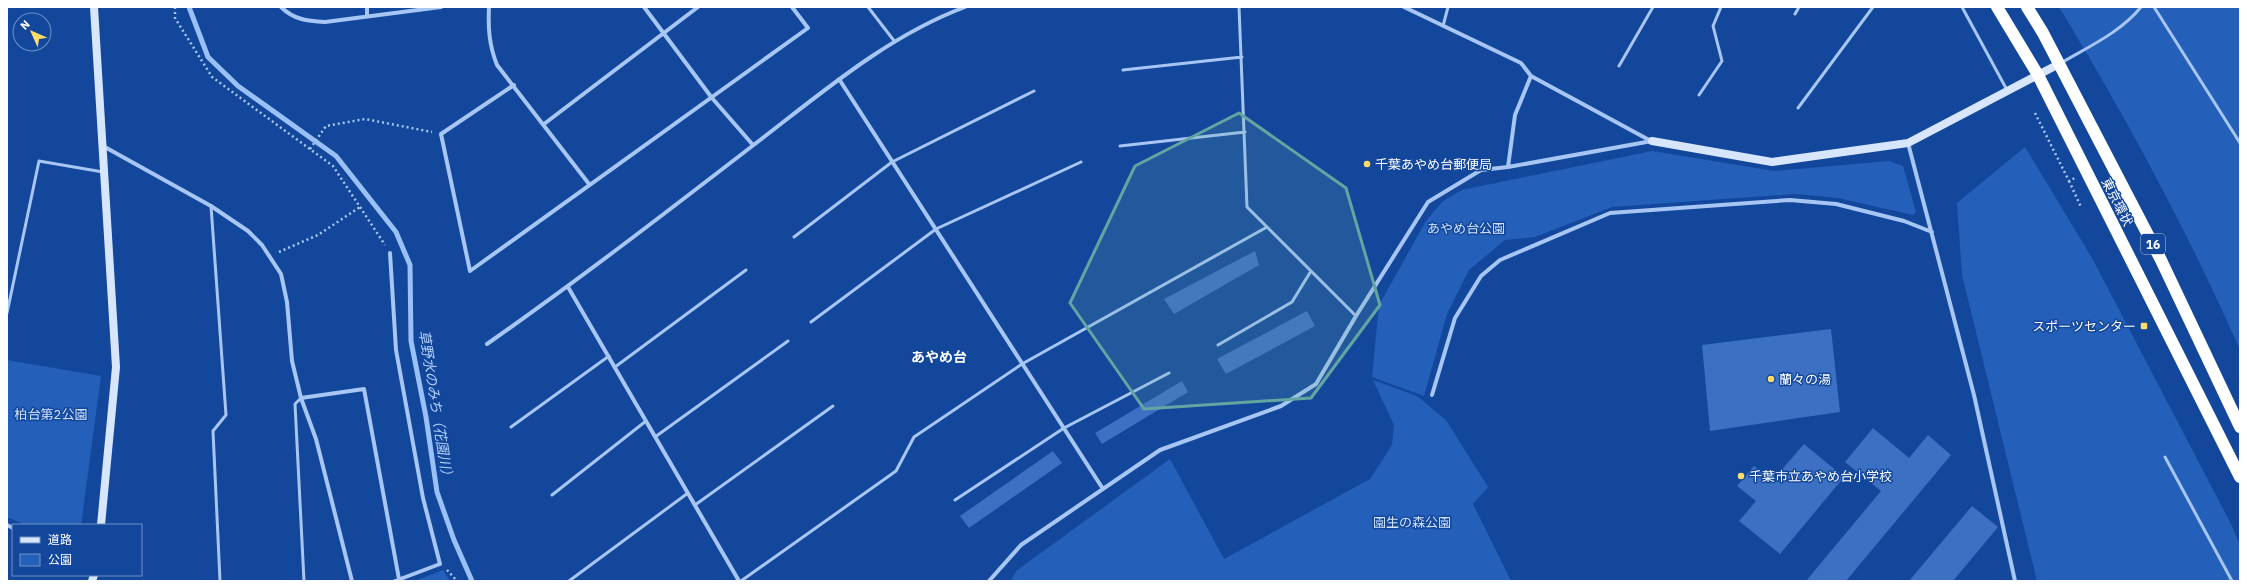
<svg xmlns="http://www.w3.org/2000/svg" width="2247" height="588" viewBox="0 0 2247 588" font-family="'IBM Plex Sans','Noto Sans JP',sans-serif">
	<rect width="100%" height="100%" fill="#12479c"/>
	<!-- green -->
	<path fill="#2460ba" d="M2059,7h181v343c-52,-118 -114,-233 -181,-343z
		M2025,147l67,111 138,264 10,23v36h-203l-75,-306 -5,-72z
		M1652,151l122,20 115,-10 14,5 13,46 -3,3 -75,-17 -43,-4 -183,13 -77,30 -30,3 -36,30 -22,44 -23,82 -52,-19 7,-72 47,-84 17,-20 19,-11z
		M7,360l94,16 -20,149h-55l-19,-8z
		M1373,380l44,16 29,24 42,67 -15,17 38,77h-500l5,-10 154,-112 54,100 146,-80 22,-34 2,-20z
		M443,570l7,11h-35z"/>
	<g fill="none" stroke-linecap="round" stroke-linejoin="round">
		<!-- stream -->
		<path stroke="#99c0f7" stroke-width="5" d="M189,7l19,50 30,29 98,70 60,76 14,33 1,76 15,76 11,75 17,48 18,41"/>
	</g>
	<!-- building -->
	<path fill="#3b70c3" d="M1255,251l4,14 -85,49 -10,-15z
		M1307,311l8,15 -89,48 -9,-15z
		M1831,329l9,83 -130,19 -8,-86z
		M1182,381l6,11 -86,52 -7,-11z
		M1873,428l36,30 19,-23 23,20 -105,126h-40l75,-90 -36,-29z
		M1804,444l40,33 -64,77 -41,-33 17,-20 -19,-15 17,-20 18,15z
		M1053,451l9,12 -93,65 -9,-12z
		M1972,506l26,21 -45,54h-44z"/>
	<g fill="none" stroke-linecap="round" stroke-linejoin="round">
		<!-- path -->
		<path stroke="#a7c6f4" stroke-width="2.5" stroke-dasharray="2 3" stroke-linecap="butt" d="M175,7v11l37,59 121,89 52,79
			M2035,113l34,68 6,-3
			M310,149l16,-23 39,-7 67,13
			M2069,181l12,26
			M279,252l39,-17 42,-28
			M447,570l10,11"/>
		<!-- lane -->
		<path stroke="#a7c6f4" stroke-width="3" d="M868,7l27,35
			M1239,7l8,200 109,109
			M1962,7l45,83
			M2154,7l86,136
			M1795,14l4,-7
			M1443,26l5,-19
			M2061,63c27,-16 60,-31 80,-56
			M1619,66l34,-59
			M1123,70l119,-13
			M1699,95l23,-34 -9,-35 8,-19
			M1798,108l75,-101
			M1120,146l125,-14
			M211,206l15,209 -13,16 7,150
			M794,237l98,-75 142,-71
			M7,313l32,-152 64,11
			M811,322l125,-93 145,-67
			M1218,345l74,-43 19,-31
			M615,367l131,-97
			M301,398l-6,6 9,177
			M511,427l98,-71
			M655,437l133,-96
			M2165,457l67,124
			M552,495l94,-74
			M955,500l109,-72 105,-55
			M695,505l138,-99
			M569,581l119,-88
			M741,581l155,-110 18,-34 108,-73 245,-137"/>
		<!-- street -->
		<path stroke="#a7c6f4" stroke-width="4" d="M281,7c13,13 27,14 44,15l116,-15
			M489,7c-1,21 0,38 8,58l92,119
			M644,7l68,91 41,47
			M1404,7l117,56 10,13 120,65
			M367,15v-8
			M839,79l264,410
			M514,85l-73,49 29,137 338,-243 -16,-21
			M544,124l154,-117
			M1908,143l66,252 41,186
			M103,146l108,60 37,25 14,14 19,29 6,28 5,59 9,37 15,41 36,142
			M1508,167l7,-52 16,-39
			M390,253l6,97 27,148 17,66 -45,17
			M568,287l171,294
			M487,344c90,-63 177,-130 264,-197 67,-51 134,-110 214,-140
			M1432,395l23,-77 26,-42 19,-16 110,-47 180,-13 46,4 68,17 28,11
			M301,398l63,-9 35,190
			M7,525l6,3
			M989,581l32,-36 139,-95 121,-44 35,-22 40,-68 72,-114 53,-32 27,-3 144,-26"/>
		<!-- secondary -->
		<path stroke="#d7e6fd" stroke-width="8" d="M94,7l22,360 -15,158
			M1652,141l120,21 136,-19 151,-79
			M92,581l2,-6"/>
		<!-- highway -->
		<path stroke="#fff" stroke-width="12" d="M1997,7l41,68 202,402
			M2027,7l16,26 118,227 79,167"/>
	</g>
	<!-- marked area -->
	<path fill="#63a6a1" fill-opacity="0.2" stroke="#63a6a1" stroke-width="3" stroke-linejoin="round" d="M1239,113l107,75 34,117 -69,93 -167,11 -74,-106 65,-137z"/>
	<!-- markers -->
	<g fill="#ffdb6a" stroke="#12479c" stroke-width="1.5">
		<circle cx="1367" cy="164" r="4"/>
		<rect x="2140" y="322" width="8" height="8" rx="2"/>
		<circle cx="1771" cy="379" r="4"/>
		<circle cx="1741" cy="476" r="4"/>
	</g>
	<g text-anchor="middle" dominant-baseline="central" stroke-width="3" stroke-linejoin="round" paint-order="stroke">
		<!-- shield labels -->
		<rect fill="#12479c" stroke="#b8c8e1" stroke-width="1" x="2141" y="234" width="24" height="20" rx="3"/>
		<g font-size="12" font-weight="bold" fill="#fff">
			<text x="2153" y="244">16</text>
		</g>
		<!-- poi labels -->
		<g font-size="13" fill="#fff" stroke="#12479c" text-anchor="start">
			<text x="1375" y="164">千葉あやめ台郵便局</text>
			<text x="2136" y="326" text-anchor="end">スポーツセンター</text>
			<text x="1779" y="379">蘭々の湯</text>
			<text x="1749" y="476">千葉市立あやめ台小学校</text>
		</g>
		<!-- street labels -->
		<g font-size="13" fill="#fff" stroke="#12479c">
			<text transform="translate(2117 202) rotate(63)">東京環状</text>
		</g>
		<!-- park labels -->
		<g font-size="13" fill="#cfe2fe" stroke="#12479c">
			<text x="1466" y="228">あやめ台公園</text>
			<text x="51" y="414">柏台第2公園</text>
			<text x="1412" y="522">園生の森公園</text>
		</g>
		<!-- neighbourhood labels -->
		<g font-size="14" font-weight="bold" fill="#fff" stroke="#12479c">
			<text x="939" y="357">あやめ台</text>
		</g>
		<!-- water labels -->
		<g font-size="14" font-style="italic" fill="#b3d0fb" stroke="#12479c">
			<text transform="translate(436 406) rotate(81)">草野水のみち（花園川）</text>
		</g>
	</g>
	<!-- border -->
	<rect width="2247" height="588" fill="none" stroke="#ffffff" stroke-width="16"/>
	<!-- legend -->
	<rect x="12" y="524" width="130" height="52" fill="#12479c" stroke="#7191c4"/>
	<rect x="20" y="537" width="20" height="6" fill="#d7e6fd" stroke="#7191c4"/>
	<text x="48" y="544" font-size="12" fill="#ffffff">道路</text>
	<rect x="20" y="554" width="20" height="12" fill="#2460ba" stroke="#7191c4"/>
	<text x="48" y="564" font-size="12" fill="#ffffff">公園</text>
	<!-- north arrow -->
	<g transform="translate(32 32) rotate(315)"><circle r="19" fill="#12479c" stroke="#7191c4"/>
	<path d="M0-3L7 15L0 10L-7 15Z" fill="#ffdb6a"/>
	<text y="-6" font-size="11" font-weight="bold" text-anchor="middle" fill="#ffffff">N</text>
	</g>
</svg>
